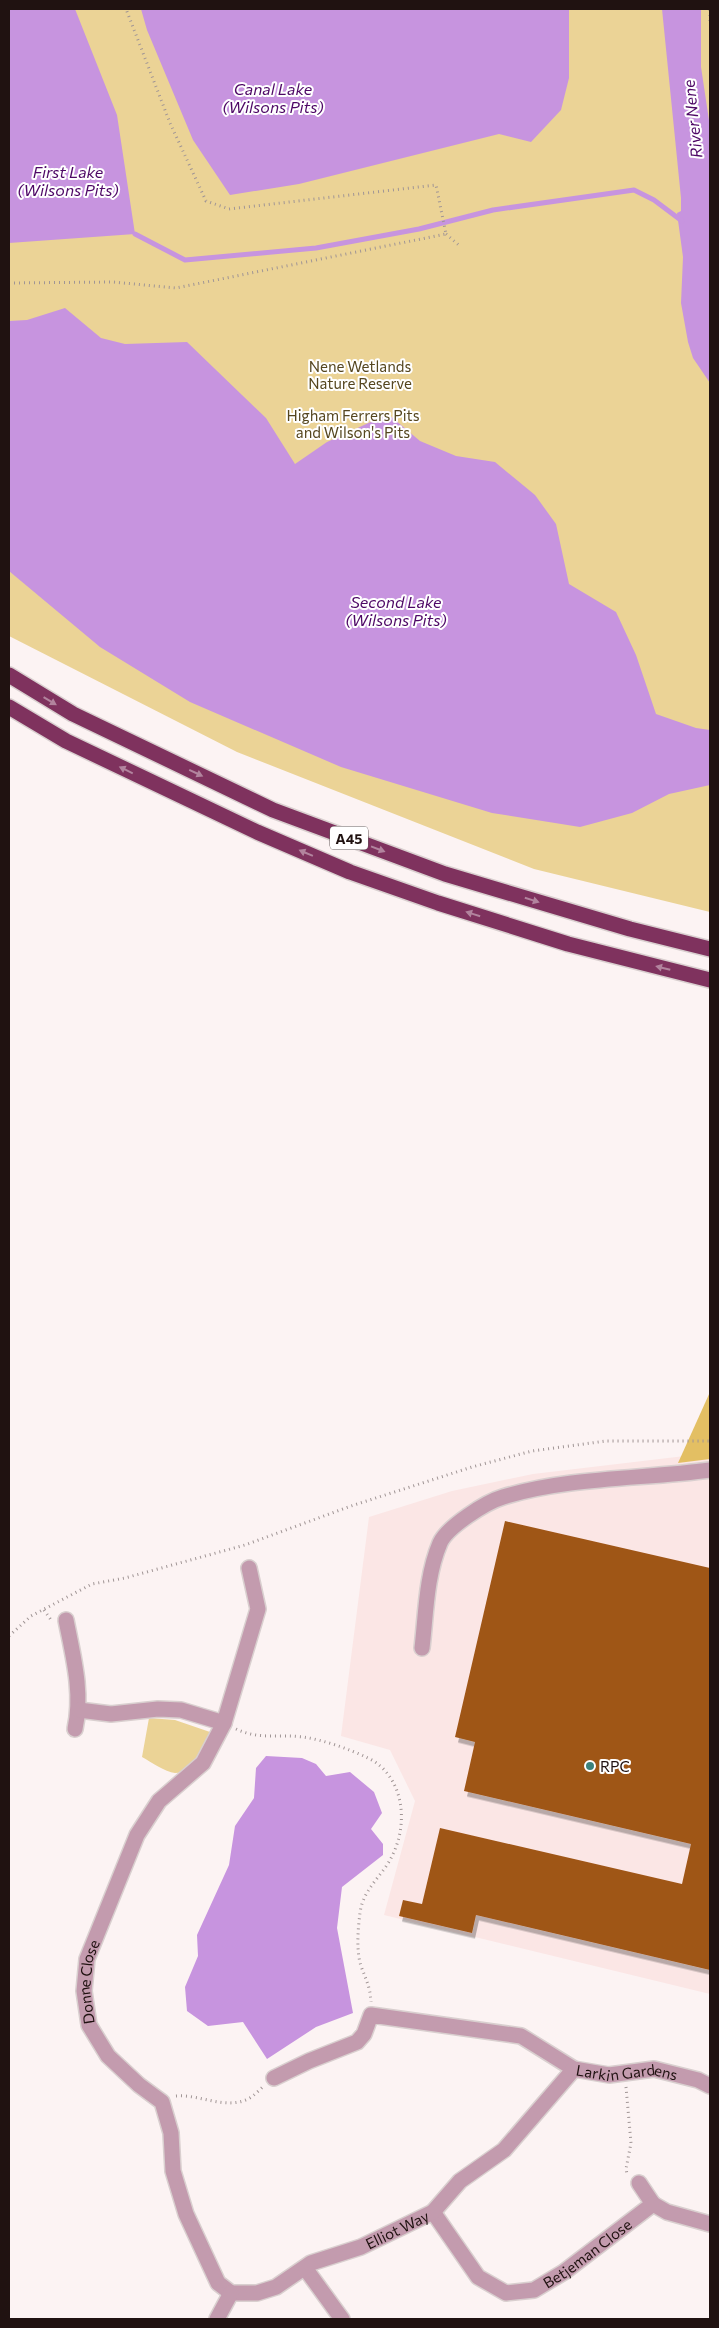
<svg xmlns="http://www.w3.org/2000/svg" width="719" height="2328" viewBox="0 0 719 2328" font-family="Commissioner,sans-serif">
	<defs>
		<filter id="shadow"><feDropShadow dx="3" dy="5.5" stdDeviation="0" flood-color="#0004"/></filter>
	</defs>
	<rect width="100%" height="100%" fill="#fcf3f3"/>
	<!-- built -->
	<path fill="#fbe6e5" d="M710,1453v541l-326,-79 31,-114 -25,-51 -49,-14 28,-219 83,-26 81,-17z"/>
	<!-- green -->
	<path fill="#ebd396" d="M9,9h701v903l-176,-43 -297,-117 -228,-116z
		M149,1718l26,2 35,12 1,2c-7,15 -16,39 -36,39 -10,-1 -24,-11 -33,-16z"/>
	<!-- forest -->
	<path fill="#e3bf63" d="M710,1392v67l-32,4z"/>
	<!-- water -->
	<path fill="#c794df" d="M9,9h66l42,106 18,119 -126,9z
		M141,9h428v69l-8,32 -30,32 -32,-8 -200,50 -69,11 -37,-55 -46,-110z
		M662,9h39v58l9,60v256l-17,-25 -5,-16 -7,-39 2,-46 -6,-44 4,-2v-13z
		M65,308l36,30 24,6 62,-2 79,76 29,46 32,-22 61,-28 32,27 36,15 39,6 40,33 21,29 13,60 47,28 20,43 20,59 40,14 14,2v55l-41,9 -37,19 -52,14 -88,-14 -151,-46 -151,-65 -90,-55 -91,-76v-250l18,-1z
		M266,1756l36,2 14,6 10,12 24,-4 24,20 8,21 -11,16 12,15v11l-41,32 -5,41 16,85 -37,14 -49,32 -24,-37 -35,4 -21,-15 -2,-24 13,-31 -1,-21 32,-70 6,-39 19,-28 2,-30z"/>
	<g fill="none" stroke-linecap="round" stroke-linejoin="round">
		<!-- stream -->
		<path stroke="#c794df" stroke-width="5" d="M135,234l50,26 131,-12 103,-19 74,-19 141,-20 20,10 28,21"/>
	</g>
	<!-- building -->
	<path fill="#9f5619" filter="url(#shadow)" d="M505,1521l205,47v402l-234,-55 -4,18 -73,-17 4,-16 19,4 18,-76 242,56 9,-40 -227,-53 11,-49 -20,-5z"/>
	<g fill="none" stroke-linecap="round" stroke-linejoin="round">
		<!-- minor casing -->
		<g stroke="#d9cfcf" stroke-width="18">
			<g id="minor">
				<path d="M66,1620c7,36 17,72 9,109"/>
				<path d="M422,1648c4,-34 4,-72 18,-105 7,-16 46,-41 63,-46 65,-20 140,-18 207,-27"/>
				<path d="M79,1710l32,4 47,-5 23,1 43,13"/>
				<path id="s1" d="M274,2078l35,-17 48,-19 7,-8 7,-19 150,21 53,33 35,6 45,-6 44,11 12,6"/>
				<path d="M639,2183l14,21"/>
				<path id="s2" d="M433,2212l45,65 28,16 28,-3 30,-18 89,-68 14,8 43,12"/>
				<path d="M305,2268l37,51"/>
				<path id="s3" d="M231,2293l-13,-10 -32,-69 -13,-43 -2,-38 -9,-31 -23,-17 -31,-29 -19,-31 -5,-34 3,-32 50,-124 22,-34 44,-38 21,-40 34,-114 -9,-41"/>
				<path id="s4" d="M231,2293h26l19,-6 35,-24 50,-16 72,-35 27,-31 44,-31 70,-81"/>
				<path d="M217,2319l14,-26"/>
			</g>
		</g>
		<!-- highway casing -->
		<g stroke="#d9cfcf" stroke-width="18">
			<path id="highway" d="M9,675l64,39 200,96 172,64 185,55 80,20
				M9,707l57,34 191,91 93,40 88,31 130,41 142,36"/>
		</g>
		<!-- path -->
		<path stroke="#a09595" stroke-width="3" stroke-dasharray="1 4" stroke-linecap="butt" d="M710,10v12
			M446,234l15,13
			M9,283l104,-1 63,6 270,-54 -10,-49 -207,24 -23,-8 -36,-78 -44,-114
			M44,1610l7,10
			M9,1636l22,-20 61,-32 33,-6 120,-33 106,-39 121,-39 60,-16 74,-10h104
			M236,1729c23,11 43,5 67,8 21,3 46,12 65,21 35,17 41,63 25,96 -9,21 -30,34 -33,59 -2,16 -4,37 1,53 5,14 9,20 10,36
			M626,2087l5,56 -5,26 1,5
			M176,2096c23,-2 49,14 72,3 6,-3 11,-9 16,-13"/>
		<!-- minor -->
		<use href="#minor" stroke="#c39bae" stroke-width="15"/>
		<!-- highway -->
		<use href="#highway" stroke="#7f325e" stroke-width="15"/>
	</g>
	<!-- one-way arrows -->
	<defs><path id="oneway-solid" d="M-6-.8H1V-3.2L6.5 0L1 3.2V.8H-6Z" transform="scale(1.25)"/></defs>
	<g fill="#b2849e">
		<use href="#oneway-solid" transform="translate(50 701) rotate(31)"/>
		<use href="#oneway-solid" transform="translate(126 770) rotate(-154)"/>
		<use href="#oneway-solid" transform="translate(196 773) rotate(25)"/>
		<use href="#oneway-solid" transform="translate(378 849) rotate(21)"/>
		<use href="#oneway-solid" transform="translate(306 853) rotate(-157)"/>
		<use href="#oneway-solid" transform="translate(532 900) rotate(17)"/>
		<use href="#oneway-solid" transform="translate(473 914) rotate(-163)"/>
		<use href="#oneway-solid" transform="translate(663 968) rotate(-166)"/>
	</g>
	<!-- markers -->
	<circle fill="#3b827d" stroke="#fff" stroke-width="2" cx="590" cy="1766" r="5"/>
	<g text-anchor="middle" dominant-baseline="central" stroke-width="4" stroke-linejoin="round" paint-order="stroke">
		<!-- shield labels -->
		<rect fill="#fff" stroke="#635958" stroke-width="1" x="330" y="826.5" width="38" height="23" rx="4"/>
		<g font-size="14" font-weight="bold" fill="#201211">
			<text x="349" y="838">A45</text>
		</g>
		<!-- park labels -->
		<g font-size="15" fill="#55461f" stroke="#fff">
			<text x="360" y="366">Nene Wetlands<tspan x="360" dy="17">Nature Reserve</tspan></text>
			<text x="353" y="415">Higham Ferrers Pits<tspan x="353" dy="17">and Wilson's Pits</tspan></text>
		</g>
		<!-- poi labels -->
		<g font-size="15" fill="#201211" stroke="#fff" text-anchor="start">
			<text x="600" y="1766">RPC</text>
		</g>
		<!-- street labels -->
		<g font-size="15" fill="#201211" stroke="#fff">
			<text stroke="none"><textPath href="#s3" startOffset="359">Donne Close</textPath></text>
			<text stroke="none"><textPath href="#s1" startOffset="389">Larkin Gardens</textPath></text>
			<text stroke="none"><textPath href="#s4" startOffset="181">Elliot Way</textPath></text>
			<text stroke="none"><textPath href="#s2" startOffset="204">Betjeman Close</textPath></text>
		</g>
		<!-- water labels -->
		<g font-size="16" font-style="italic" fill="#4e0866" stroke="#fff">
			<text x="273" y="88">Canal Lake<tspan x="273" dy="18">(Wilsons Pits)</tspan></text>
			<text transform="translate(692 119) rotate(-96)">River Nene</text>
			<text x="68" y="171">First Lake<tspan x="68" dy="18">(Wilsons Pits)</tspan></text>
			<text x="396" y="601">Second Lake<tspan x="396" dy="18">(Wilsons Pits)</tspan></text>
		</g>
	</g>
	<!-- border -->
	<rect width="719" height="2328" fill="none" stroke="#201211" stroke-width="20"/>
</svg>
